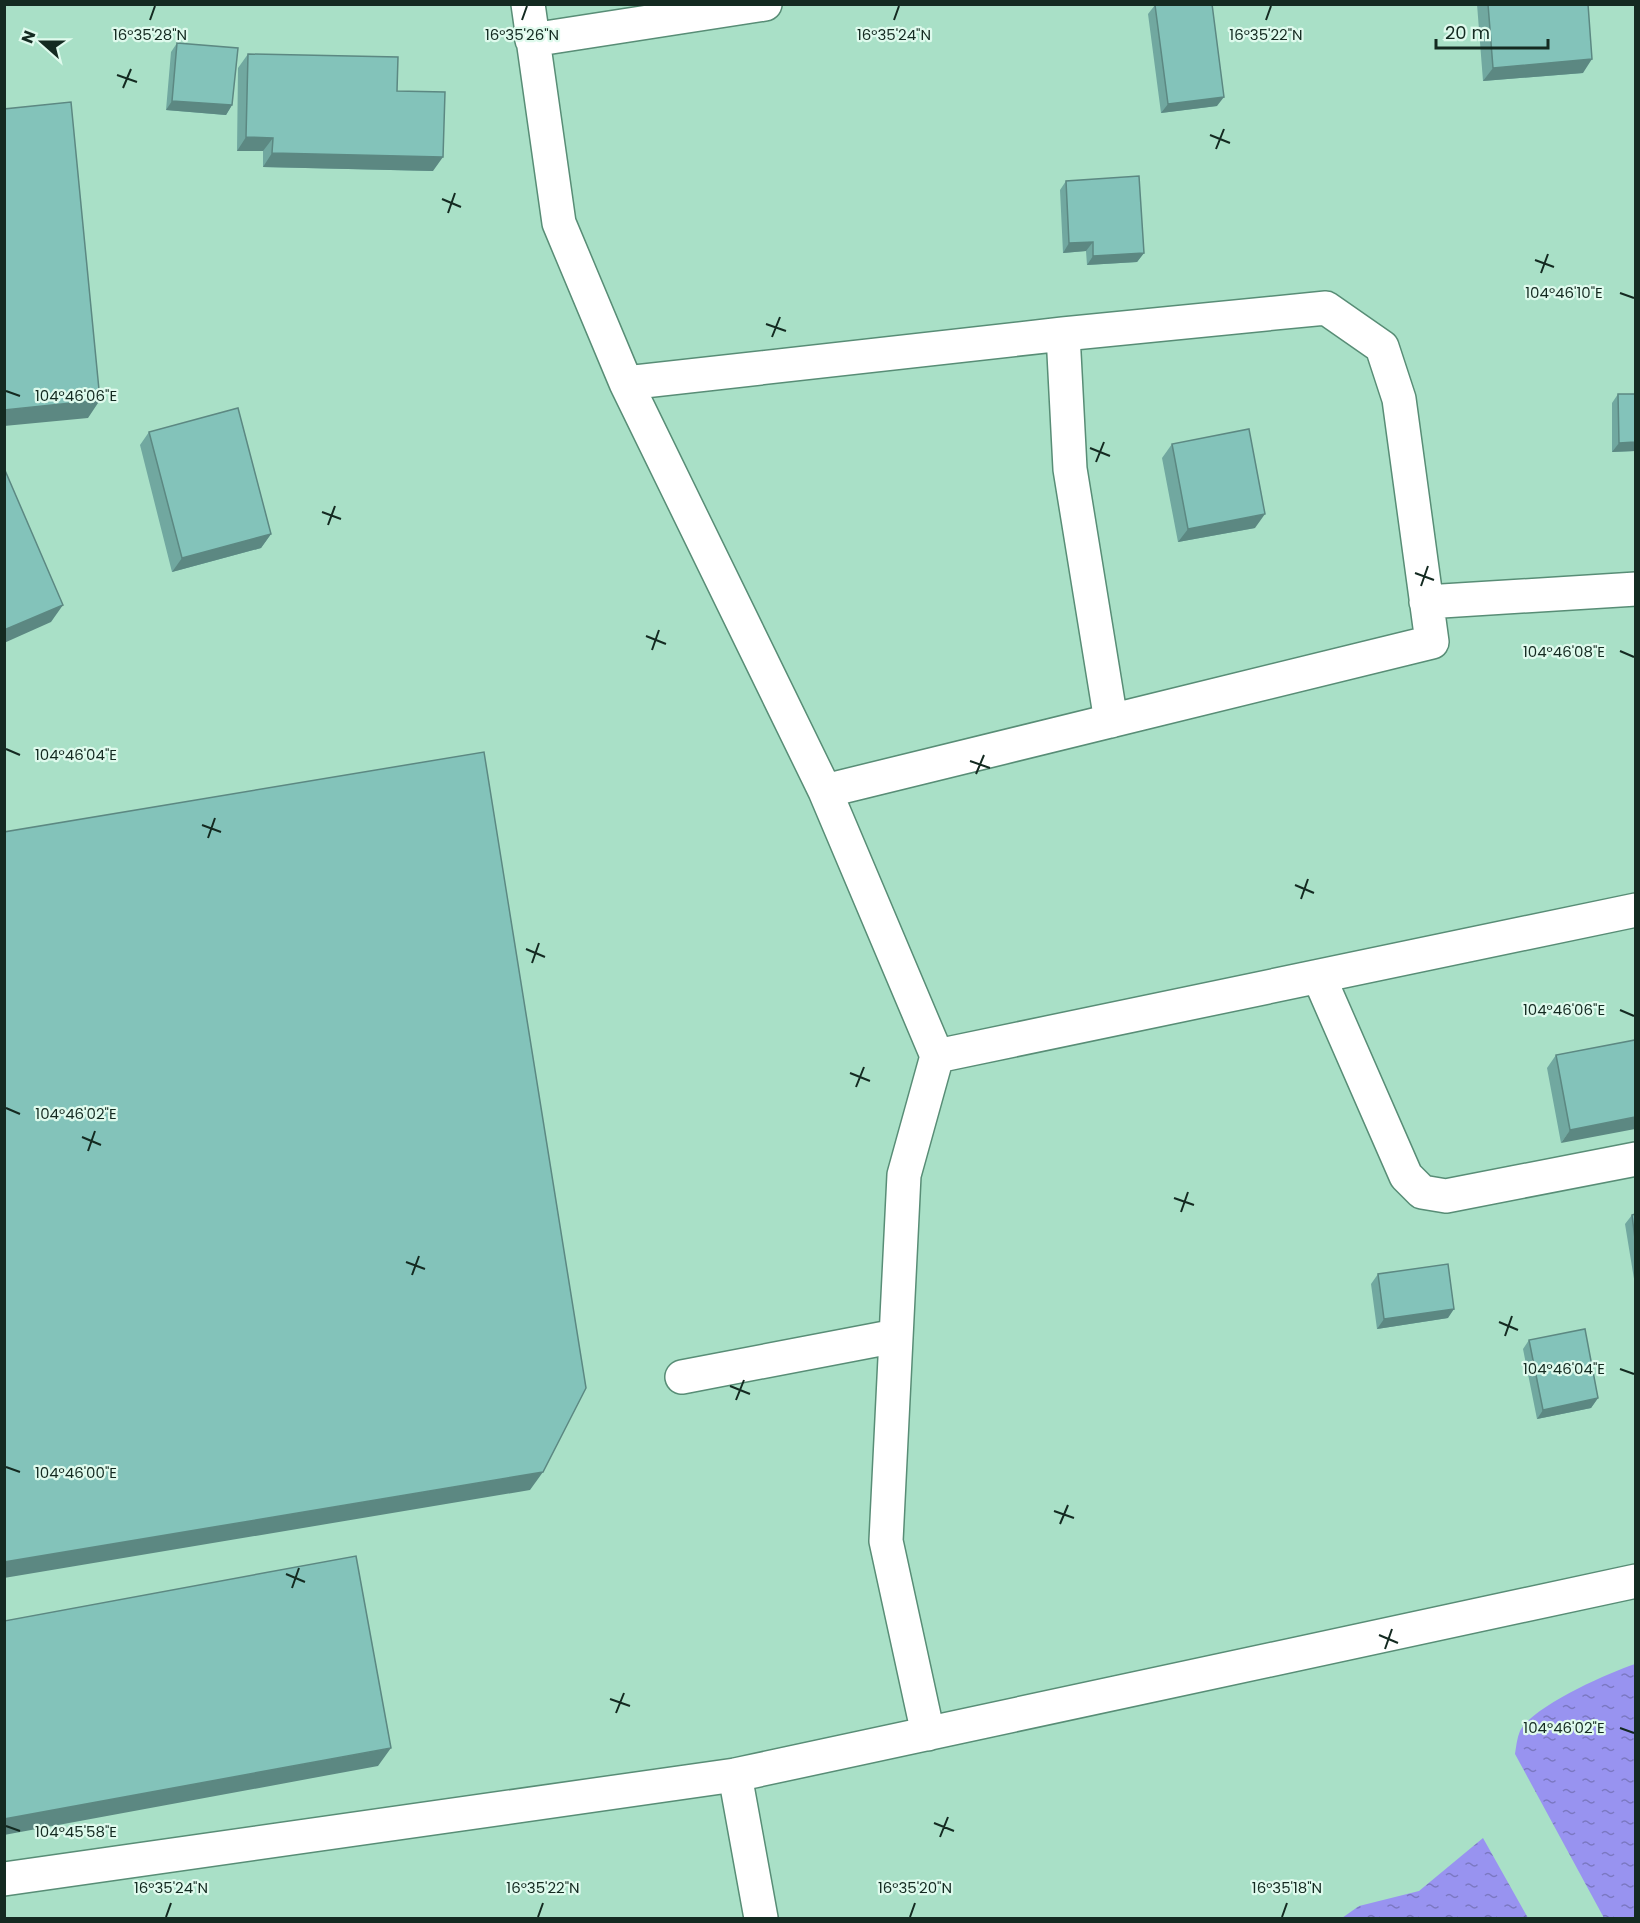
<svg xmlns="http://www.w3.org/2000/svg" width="1640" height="1923" viewBox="0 0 1640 1923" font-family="Poppins,sans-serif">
	<defs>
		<pattern id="water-ripples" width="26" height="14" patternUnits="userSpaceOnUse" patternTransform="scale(1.5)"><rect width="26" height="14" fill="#9893f0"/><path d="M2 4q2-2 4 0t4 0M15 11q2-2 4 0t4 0" fill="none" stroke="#7b78c2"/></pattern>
	</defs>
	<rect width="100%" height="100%" fill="#a9e0c7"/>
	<!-- water -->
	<path fill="url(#water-ripples)" d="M1635,1664v254h-31l-89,-164c1,-7 2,-16 5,-23 13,-25 88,-58 115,-67z
		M1483,1838l45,80h-186l17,-12 60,-15z"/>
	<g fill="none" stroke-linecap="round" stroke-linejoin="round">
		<!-- minor casing -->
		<g stroke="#588d76" stroke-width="36">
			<path id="minor" d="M528,4l31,219 67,160 199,408 112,265 -33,119 -18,366 42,193
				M532,40l233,-36
				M1063,334l7,135 41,252
				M626,383l437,-49 263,-26 56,39 17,52 33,243 -607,149
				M1426,602l210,-13
				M1319,977l87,199 16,16 24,4 190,-37
				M937,1056l699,-146
				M682,1377l214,-41
				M735,1775l26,143
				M4,1879l731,-104 901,-194"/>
		</g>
		<!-- minor -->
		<use href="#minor" stroke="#fff" stroke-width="33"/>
	</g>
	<!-- wall -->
	<path fill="#71a8a0" d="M1477,4h111l-5,69 -100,8z
		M1155,5l62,101 -56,7 -13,-99z
		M177,43l55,62 -6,10 -60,-5 5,-58z
		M248,54l149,37 36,80 -170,-4v-16h-26l1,-83z
		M1066,181l78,72 -7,9 -50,3 -1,-14 -23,2 -3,-63z
		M1618,394l17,57 -23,1v-49z
		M149,432l122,102 -10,14 -89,24 -32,-127z
		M1172,444l83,84 -77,14 -16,-84z
		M1635,1040l-74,103 -14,-75 9,-13z
		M1635,1214v71l-10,-61 7,-9z
		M1378,1274l70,44 -71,11 -6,-45z
		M1529,1340l69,58 -7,10 -54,11 -14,-70z"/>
	<!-- shaded-wall -->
	<path fill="#5c8882" d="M1592,59l-9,14 -100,8 10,-13z
		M1224,97l-7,9 -56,7 7,-9z
		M172,101l60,4 -6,10 -60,-5z
		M246,137l27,1 -10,13h-26z
		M272,153l171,4 -10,14 -170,-4z
		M1093,242l-7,9 -23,2 6,-10z
		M1144,253l-7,9 -50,3 6,-9z
		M100,400l-12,18 -84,8v-16z
		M1635,442v9l-23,1 7,-9z
		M1265,514l-10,14 -77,14 10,-13z
		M271,534l-10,14 -89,24 10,-14z
		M63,605l-12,17 -47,21v-13z
		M1635,1117v12l-74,14 9,-13z
		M1454,1309l-6,9 -71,11 7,-10z
		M1598,1398l-7,10 -54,11 6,-9z
		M543,1472l-13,18 -526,88v-16z
		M391,1748l-13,18 -374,69v-16z"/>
	<!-- building -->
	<path fill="#83c3ba" stroke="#5c8882" stroke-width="1.5" d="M1158,4h54l12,93 -56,7 -13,-99z
		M1488,4h100l4,55 -99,9z
		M177,43l61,5 -6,57 -60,-4z
		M248,54l150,3 -1,34 48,1 -2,65 -171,-4 1,-15 -27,-1z
		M71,102l29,298 -96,10v-301z
		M1139,176l5,77 -51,3v-14l-24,1 -3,-62z
		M1618,394h17v48l-16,1z
		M238,408l33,126 -89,24 -33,-126z
		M1249,429l16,85 -77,15 -16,-85z
		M4,468l59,137 -59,25z
		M484,752l102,636 -43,84 -539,90v-730z
		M1635,1040v77l-65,13 -14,-75z
		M1635,1214v25l-3,-24z
		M1448,1264l6,45 -70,10 -6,-45z
		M1585,1329l13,69 -55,12 -14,-70z
		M356,1556l35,192 -387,71v-198z"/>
	<!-- ticks -->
	<path fill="none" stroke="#142a21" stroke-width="2" d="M150,20l5,-14M522,20l5,-14M894,20l5,-14M1266,20l5,-14M117,75l20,7M123,88l8,-19M1210,135l20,8M1216,149l8,-20M442,199l19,8M448,213l7,-20M1535,260l19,7M1541,273l7,-19M1620,293l14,5M766,324l20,7M772,337l8,-20M6,391l14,5M1090,448l20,8M1096,462l8,-20M322,512l19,7M328,525l7,-19M1415,573l19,7M1421,586l7,-20M646,636l20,8M652,650l7,-20M1620,651l14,6M6,749l14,6M970,761l20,7M976,774l8,-19M202,825l19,7M208,838l7,-20M1295,885l19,8M1301,899l7,-20M526,949l19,8M532,963l7,-20M1620,1010l14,6M850,1073l20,8M856,1087l8,-20M6,1108l14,6M82,1137l19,8M88,1151l7,-20M1174,1198l20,7M1181,1212l7,-20M406,1262l19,7M412,1275l7,-19M1499,1322l19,8M1505,1336l7,-20M1620,1369l14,5M730,1386l20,8M736,1400l8,-20M6,1467l14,5M1054,1511l20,7M1060,1524l8,-19M286,1574l19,8M292,1588l7,-20M1379,1635l19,8M1385,1649l7,-20M610,1699l20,7M616,1713l8,-20M1620,1728l14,5M934,1823l20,8M6,1826l14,5M940,1837l8,-20M166,1917l5,-14M538,1917l5,-14M910,1917l5,-14M1282,1917l5,-14"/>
	<g font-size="15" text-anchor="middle" fill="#142a21" stroke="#dffaed" stroke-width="4.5" stroke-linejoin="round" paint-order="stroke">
		<text x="522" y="40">16°35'26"N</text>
		<text x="150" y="40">16°35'28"N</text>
		<text x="894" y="40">16°35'24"N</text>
		<text x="1266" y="40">16°35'22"N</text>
		<text x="1564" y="298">104°46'10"E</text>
		<text x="76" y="401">104°46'06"E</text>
		<text x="1564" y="657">104°46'08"E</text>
		<text x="76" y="760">104°46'04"E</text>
		<text x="1564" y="1015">104°46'06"E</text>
		<text x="76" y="1119">104°46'02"E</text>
		<text x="1564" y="1374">104°46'04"E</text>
		<text x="76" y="1478">104°46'00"E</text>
		<text x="1564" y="1733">104°46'02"E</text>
		<text x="76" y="1837">104°45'58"E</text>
		<text x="171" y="1893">16°35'24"N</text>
		<text x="543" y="1893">16°35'22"N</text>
		<text x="915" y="1893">16°35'20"N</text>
		<text x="1287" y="1893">16°35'18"N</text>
	</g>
	<!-- border -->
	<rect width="1640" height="1923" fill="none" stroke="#142a21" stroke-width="12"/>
	<!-- north arrow -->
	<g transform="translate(42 42) rotate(291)" stroke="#dffaed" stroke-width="4.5" paint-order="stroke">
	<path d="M0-4.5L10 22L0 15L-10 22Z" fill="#142a21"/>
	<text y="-9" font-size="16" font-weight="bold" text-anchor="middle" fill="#142a21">N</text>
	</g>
	<!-- scale -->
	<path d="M1436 39v9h112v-9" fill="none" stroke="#142a21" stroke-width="3"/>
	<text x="1445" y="39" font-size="18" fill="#142a21" stroke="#dffaed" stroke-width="4.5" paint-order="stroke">20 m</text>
</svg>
